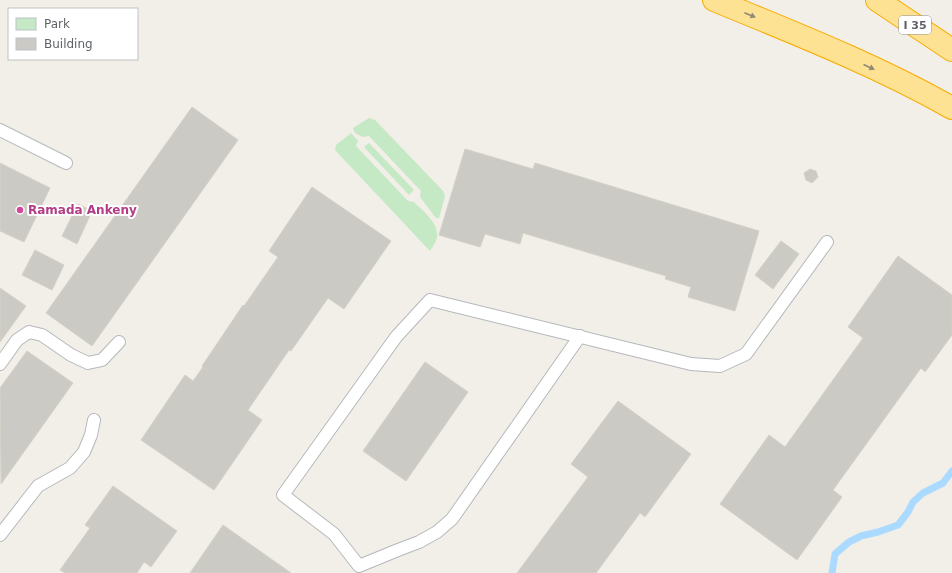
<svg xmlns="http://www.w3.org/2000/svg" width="952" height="573" viewBox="0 0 952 573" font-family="'DejaVu Sans',sans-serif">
	<rect width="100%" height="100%" fill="#f1efe8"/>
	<!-- green -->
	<path fill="#c5e8c5" d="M369,118l6,2 68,71 2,5 -6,22h-3l-16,-21 1,-6 -52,-55 -6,1 -8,-4 -2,-5z
		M351,133l7,8 -2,5 52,55 6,1c8,8 22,19 23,31 1,7 -4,13 -7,18l-95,-101 1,-5z
		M369,143l45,47 -5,5 -45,-48z"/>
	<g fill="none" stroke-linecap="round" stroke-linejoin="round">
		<!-- stream -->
		<path stroke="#aadaff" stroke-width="7" d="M832,573l3,-19 14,-12 12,-6 17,-4 20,-7 10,-13 5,-10 10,-9 20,-10 9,-12"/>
	</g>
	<!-- building -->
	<path fill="#cccac5" stroke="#d6d1c6" d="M192,107l46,33 -146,206 -46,-33z
		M465,149l68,20 2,-6 224,68 -24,80 -47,-14 3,-10 -26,-8 1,-3 -143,-43 -3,11 -35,-10 -5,13 -41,-12z
		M0,163l50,25 -26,54 -24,-11z
		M810,169l6,2 2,6 -6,6 -6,-3 -2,-7z
		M312,187l79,54 -47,68 -16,-11 -37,53 -2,-1 -41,60 14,10 -48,70 -73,-50 44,-65 8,6 10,-14 -1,-1 41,-61 1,1 34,-49 -9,-6z
		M78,204l14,7 -15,33 -15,-8z
		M781,241l18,13 -26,35 -18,-14z
		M35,250l29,15 -12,25 -30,-15z
		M898,256l54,39v40l-27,37 -4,-4 -88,122 9,7 -45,63 -77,-56 49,-69 16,12 78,-109 -15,-11z
		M0,288l26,18 -26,36z
		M27,351l46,32 -72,101 -1,-96z
		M425,362l43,30 -62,89 -43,-30z
		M618,401l73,53 -46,63 -5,-4 -44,60h-79l71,-96 -17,-13z
		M113,486l64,45 -26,36 -7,-5 -7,11h-72l-5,-3 30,-42 -5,-3z
		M223,525l68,48h-101z"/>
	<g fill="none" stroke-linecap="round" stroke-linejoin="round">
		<!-- lane casing -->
		<g stroke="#b5b8bc" stroke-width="14">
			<path id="lane" d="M0,130l66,33
				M580,336l-128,183 -15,13 -18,10 -21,8 -39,16 -25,-32 -51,-39 113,-158 34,-37 261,64 29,2 26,-12 81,-112
				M0,364l17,-24 12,-8 13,3 29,20 17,8 14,-3 17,-18
				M0,535l38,-49 32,-18 14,-16 7,-17 3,-15"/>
		</g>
		<!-- highway casing -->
		<g stroke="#f9ab00" stroke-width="24">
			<path id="highway" d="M714,0c80,33 162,65 238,108
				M877,0l75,50"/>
		</g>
		<!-- lane -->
		<use href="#lane" stroke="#fff" stroke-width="12"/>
		<!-- highway -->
		<use href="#highway" stroke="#fde293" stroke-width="22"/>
	</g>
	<!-- one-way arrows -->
	<defs><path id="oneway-solid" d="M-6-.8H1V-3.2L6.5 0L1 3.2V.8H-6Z"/></defs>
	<g fill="#8e8975">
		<use href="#oneway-solid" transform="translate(750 15) rotate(23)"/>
		<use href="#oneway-solid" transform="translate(869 67) rotate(24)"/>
	</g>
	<!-- markers -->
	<circle fill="#d1479c" stroke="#fff" stroke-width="1.5" cx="20" cy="210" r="4"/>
	<g text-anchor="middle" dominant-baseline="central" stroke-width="4" stroke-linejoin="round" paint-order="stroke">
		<!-- shield labels -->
		<rect fill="#fff" stroke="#8f9295" stroke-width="1" x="899" y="16" width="32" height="18" rx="3"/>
		<g font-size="11" font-weight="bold" fill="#5f6368">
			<text x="915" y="25">I 35</text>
		</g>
		<!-- hotel labels -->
		<g font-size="12" font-weight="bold" fill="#b23c85" stroke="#fff" text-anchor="start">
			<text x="28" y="210">Ramada Ankeny</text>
		</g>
	</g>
	<!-- legend -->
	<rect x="8" y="8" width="130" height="52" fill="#ffffff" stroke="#bfc1c3"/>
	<rect x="16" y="18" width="20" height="12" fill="#c5e8c5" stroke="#bfc1c3"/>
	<text x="44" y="28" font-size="12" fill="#5f6368">Park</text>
	<rect x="16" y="38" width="20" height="12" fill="#cccac5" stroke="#bfc1c3"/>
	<text x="44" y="48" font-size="12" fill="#5f6368">Building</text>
</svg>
